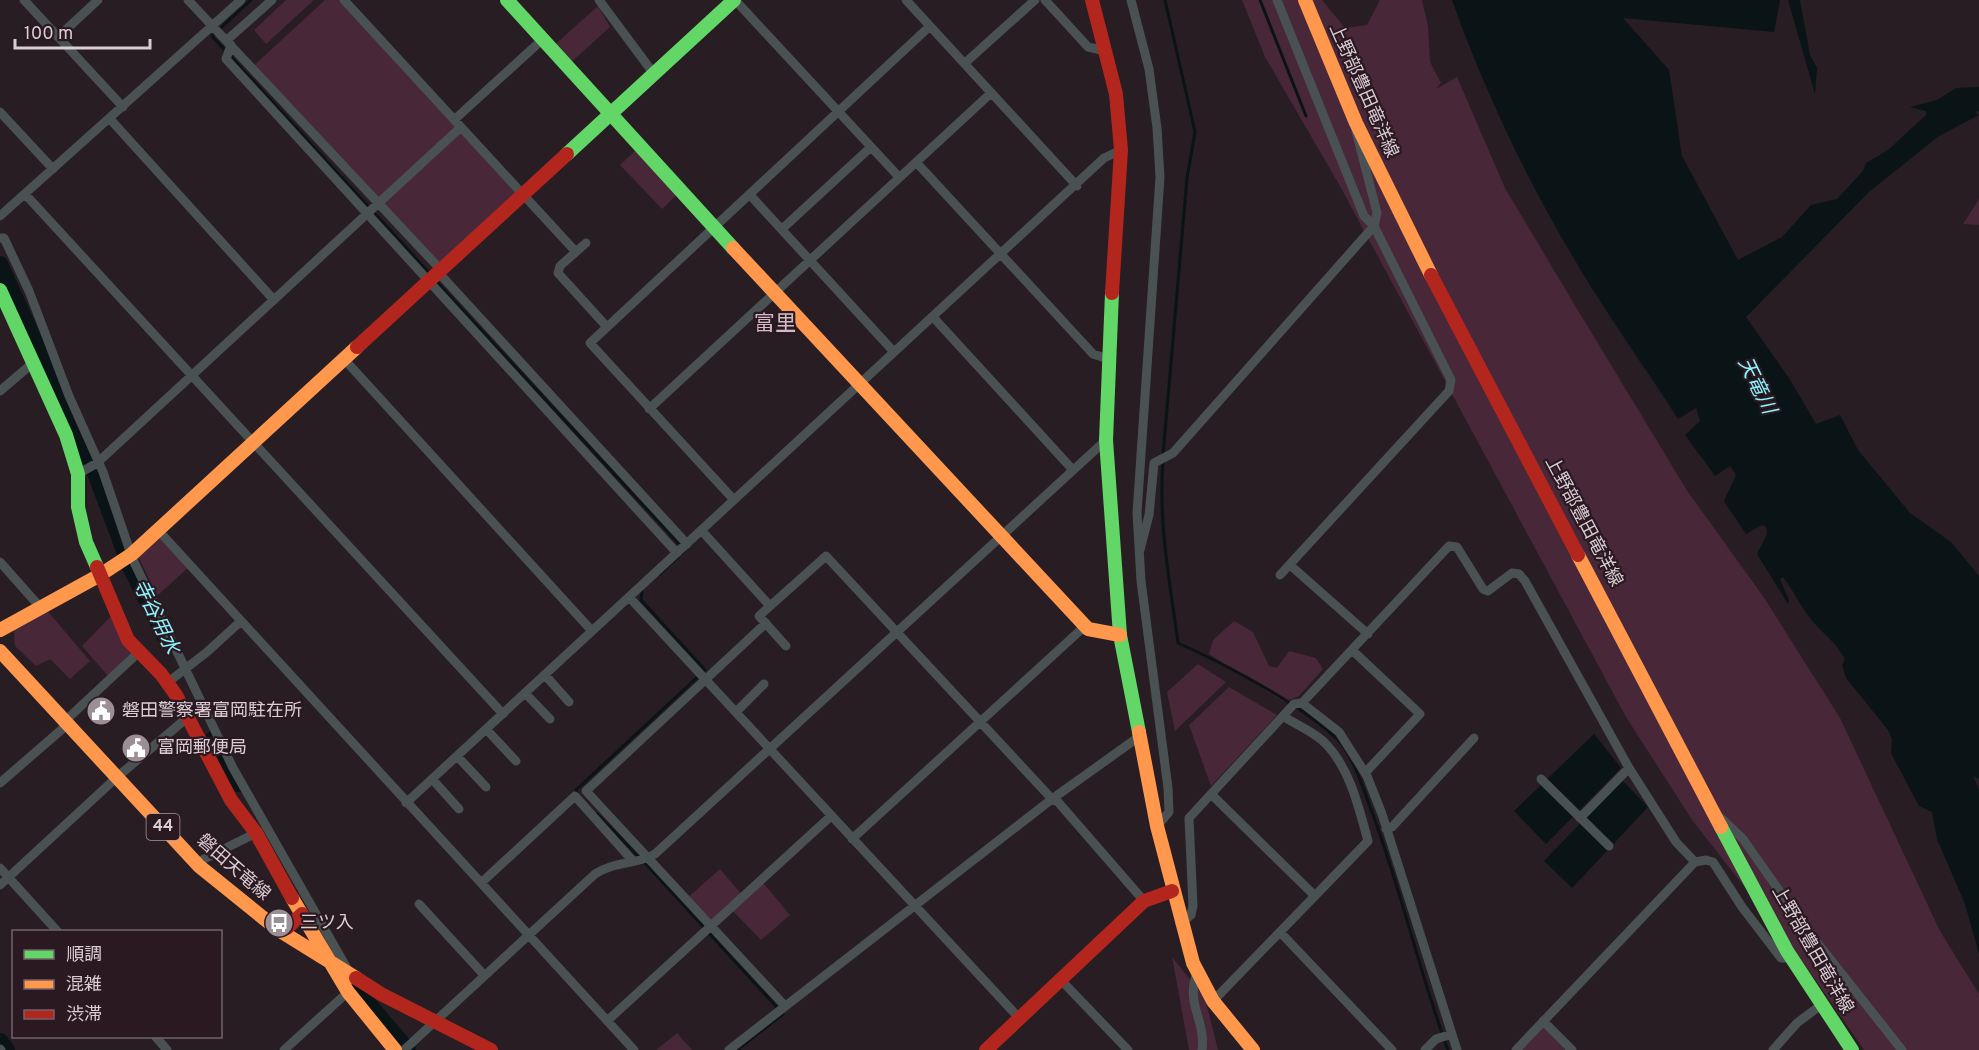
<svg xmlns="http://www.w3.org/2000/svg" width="1979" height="1050" viewBox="0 0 1979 1050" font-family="Overpass,'Noto Sans JP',sans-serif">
	<rect width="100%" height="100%" fill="#271d22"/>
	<!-- green -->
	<path fill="#472738" d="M286,0h28l-48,44 -12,-14z
		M325,0h19l179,194 -82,76 -189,-203z
		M1242,0h80l23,28 22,-3 13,-25h42l6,26 2,36 11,21 -5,6 21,-12 48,111 68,114 113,187 79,110 75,119 100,213 39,63v56h-115l-64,-92 -108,-138 -66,-103 -285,-529 -76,-131z
		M598,6l12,21 -43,39 -16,-18z
		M640,146l41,45 -19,18 -42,-44z
		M1979,199v26l-16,-1z
		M160,533l30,33 -33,30 -19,-40z
		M45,608l45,53 -20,18 -20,-20 -14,7 -21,-20 -2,-20z
		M113,614l20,40 -25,22 -26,-30z
		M1234,621l19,11 16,34 8,2 12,-17 27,7 7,11 -24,27 -15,6 -75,-48 4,-14z
		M1198,664l28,18 -51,49 -8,-39z
		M1229,687l48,28 -66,71 -22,-61z
		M720,869l23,27 18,-16 29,35 -29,25 -31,-32 -20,18 -24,-27z
		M1172,957l33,41 13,52h-29z
		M1543,1027l22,23h-44z
		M677,1033l15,17h-36z"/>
	<!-- water -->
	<path fill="#0a1416" d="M1452,0h328l-6,32 -151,-14 46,52 13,86 56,104 44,-23 29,-32 26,-6 26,-28 3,-8 22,-13 38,-35v-4l-16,-4 27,-7 19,-12 23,-1v24l-4,1 4,3 -40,21 -70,56 -123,125 43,61 27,46 24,-9 18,35 52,63 41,29 28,34v203l-6,-3 6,14v164l-14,-50 -28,-65 -5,-27 -13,-6 -28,-53 1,-14 -4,-9 -42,-52 -4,-13 3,-6c-8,-16 -24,-27 -35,-41 -10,-13 -17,-28 -27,-41l-3,2 9,21 -1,4 -31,-50 10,-20 -1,-7 -4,-2 -16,9 -22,-33 12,-26 -6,-9 -15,10 -30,-41 15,-14 -4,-13 -18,11c-28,-44 -58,-86 -85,-129 -57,-91 -105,-189 -141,-290z
		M1788,0h12l10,55 7,13 -2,26z
		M1594,734l27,34 -75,76 -32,-33z
		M1622,780l26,27 -76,81 -28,-27z"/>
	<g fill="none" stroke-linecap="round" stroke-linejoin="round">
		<!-- stream -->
		<path stroke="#0a1416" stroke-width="3" d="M251,0l-39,36 219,239
			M1260,0l46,116
			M435,280l246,266
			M1163,455l24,-277 8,-46 -30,-132
			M1163,461c-5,61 7,122 15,182 47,21 123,61 159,96 16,16 24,44 32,65 31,80 49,165 79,246
			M660,574l23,-22
			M578,795l-2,-5 129,-120 -64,-70 1,-9
			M597,814l50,51 136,149 -46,36"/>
		<!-- river -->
		<path stroke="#0a1416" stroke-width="16" d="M0,264l95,209 35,94 36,72
			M214,738l23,46
			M357,990l51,60
			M0,1041l7,9"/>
		<!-- street -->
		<path stroke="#495153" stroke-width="9" d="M24,0l99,107
			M188,0l253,270
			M344,0l232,252
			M599,0l55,74
			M735,0l164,177
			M906,0l171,186
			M1045,0l43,47 18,4
			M1131,0l18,69 8,59 3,49 -23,336 4,68 27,207 1,24 -12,14
			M1277,0l87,216 10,10 77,154 -2,11 -169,184
			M58,37l40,-37
			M227,40l45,-40
			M231,45l-5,14 451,494
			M965,63l70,-63
			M0,112l53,57
			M110,119l164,181
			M454,120l89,-81
			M916,162l177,192 15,5
			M25,194l478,520
			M750,195l144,157
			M0,216l241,-216
			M782,229l89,-82
			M0,238h4l25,53 40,105 34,76 30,88 100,208 116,204
			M586,243l-26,23 -2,7 49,54
			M438,272l249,272
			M933,317l140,153
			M344,359l248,272
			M0,391l34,-29
			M649,409l342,-316
			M78,474l19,-11 364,-336
			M734,500l-144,-157 340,-317
			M158,530l476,520
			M701,530l69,76
			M1140,550l9,-35 5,-52 19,-10 201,-227 3,-13 -21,-82
			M0,562l40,45
			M1290,565l78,69
			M629,597l390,421
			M766,623l-180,168 199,215
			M786,646l-27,-30 67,-60 226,243 6,3 86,99
			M1352,650l68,64 -55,59
			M545,675l24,27
			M167,683l40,-31 34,-31
			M525,693l25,26
			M1302,703l37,29 28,44 15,38 75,236
			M736,712l28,-28
			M65,721l74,-69
			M486,729l30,32
			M457,756l29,31
			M432,779l27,30
			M1541,779l68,67
			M0,783l68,-59
			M1211,794l104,102
			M406,803l698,-645 17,-8
			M1580,818l49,-50
			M1721,818l22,21 61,87 98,124
			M1386,829l6,-2 82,-89
			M852,839l233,-213
			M196,863l60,-30
			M0,868l58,64
			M481,883l94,-87 57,64
			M0,885l116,-107 72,-61
			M419,904l65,71
			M1180,924l11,-9 2,-9 -4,-88 105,-114 8,-1 147,-157 8,1 26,42 5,2 24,-18 7,1 6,7 104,187 47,74 19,20
			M1280,932l112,118
			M1197,973c-12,31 9,47 5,77
			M1060,979l68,71
			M1213,1001l155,-160c-9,-33 -18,-72 -42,-97 -11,-12 -30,-19 -43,-28
			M607,1021l224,-205
			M1543,1021l29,29
			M155,1036l12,14
			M0,1049l1,1
			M284,1050l64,-58
			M404,1050l191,-176c19,-13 42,-9 60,-20l451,-414
			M729,1050l323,-251 88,-63
			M1425,1050l11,-11 16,-5
			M1516,1050l179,-188 11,-2 7,2 29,45 39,51h11
			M1773,1050l24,-27 24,-18"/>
		<!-- fast -->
		<path stroke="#63d668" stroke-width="14" d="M507,0l226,248
			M567,154l167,-154
			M0,290l66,145 12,39v33l8,35 11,25
			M1112,293l-6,147 14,195 19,97
			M1721,827l66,124 65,99"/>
		<!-- slow -->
		<path stroke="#ff974d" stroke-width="14" d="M1305,0l51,123 75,152
			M733,248l355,381 32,6
			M1578,555l143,272
			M0,630l100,-55 32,-21 225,-207
			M0,651l199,215 78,63 79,49
			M1139,732l18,94 36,137 20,38 40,49
			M292,898l56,94 47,58"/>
		<!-- jam -->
		<path stroke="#b3261e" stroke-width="14" d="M1092,0l24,94 5,56 -9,143
			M1431,275l147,280
			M357,347l210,-193
			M97,567l31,73 33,34 15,21 55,105 25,33 36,65
			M277,929l10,-1 15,-14
			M356,978l25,16 110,56
			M986,1050l158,-149 28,-10"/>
	</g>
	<!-- icons -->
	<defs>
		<g id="civic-disc" transform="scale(1.5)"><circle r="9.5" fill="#9b8f95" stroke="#2b1922"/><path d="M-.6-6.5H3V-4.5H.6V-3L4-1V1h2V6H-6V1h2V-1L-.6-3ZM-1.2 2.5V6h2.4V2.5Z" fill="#fff"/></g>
		<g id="bus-disc" transform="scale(1.5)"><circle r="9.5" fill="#9b8f95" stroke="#2b1922"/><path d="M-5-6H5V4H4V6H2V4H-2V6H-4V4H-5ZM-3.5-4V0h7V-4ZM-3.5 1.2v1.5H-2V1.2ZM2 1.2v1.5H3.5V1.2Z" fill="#fff"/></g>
	</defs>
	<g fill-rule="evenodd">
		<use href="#civic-disc" x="101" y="711"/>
		<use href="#civic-disc" x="136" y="748"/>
		<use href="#bus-disc" x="279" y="923"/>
	</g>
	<g text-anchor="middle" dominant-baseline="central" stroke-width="4.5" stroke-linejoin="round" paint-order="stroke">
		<!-- shield labels -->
		<rect fill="#2b1922" stroke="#a6979e" stroke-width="1.5" x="146.5" y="814" width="33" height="26" rx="4.5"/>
		<g font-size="16" font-weight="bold" fill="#dacdd3">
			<text x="163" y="827">44</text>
		</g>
		<!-- street labels -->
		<g font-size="18" fill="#dacdd3" stroke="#2b1922">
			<text transform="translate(1363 91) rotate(66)">上野部豊田竜洋線</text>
			<text transform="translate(1583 522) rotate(62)">上野部豊田竜洋線</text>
			<text transform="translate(233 868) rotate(41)">磐田天竜線</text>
			<text transform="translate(1812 950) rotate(60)">上野部豊田竜洋線</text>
		</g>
		<!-- poi labels -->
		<g font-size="18" fill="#dacdd3" stroke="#2b1922" text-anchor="start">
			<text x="122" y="711">磐田警察署富岡駐在所</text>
			<text x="157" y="748">富岡郵便局</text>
			<text x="300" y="923">三ツ入</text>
		</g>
		<!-- water labels -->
		<g font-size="20" font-style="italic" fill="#8bf4fc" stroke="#2b1922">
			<text transform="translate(1756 386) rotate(64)">天竜川</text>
			<text transform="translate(155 617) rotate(64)">寺谷用水</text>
		</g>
		<!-- quarter labels -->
		<g font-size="21" fill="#d3bbc6" stroke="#2b1922">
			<text x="775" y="324">富里</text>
		</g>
	</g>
	<!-- legend -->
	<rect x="12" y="930" width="210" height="108" fill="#2b1922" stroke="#716169" stroke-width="1.5"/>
	<rect x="24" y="950" width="30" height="9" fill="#63d668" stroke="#716169" stroke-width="1.5"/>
	<text x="66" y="960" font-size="18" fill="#dacdd3">順調</text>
	<rect x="24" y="980" width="30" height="9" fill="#ff974d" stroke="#716169" stroke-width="1.5"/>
	<text x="66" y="990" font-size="18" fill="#dacdd3">混雑</text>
	<rect x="24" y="1010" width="30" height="9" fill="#b3261e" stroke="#716169" stroke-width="1.5"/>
	<text x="66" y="1020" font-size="18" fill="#dacdd3">渋滞</text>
	<!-- scale -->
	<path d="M15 39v9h135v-9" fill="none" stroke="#dacdd3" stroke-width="3"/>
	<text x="24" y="39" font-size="18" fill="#dacdd3" stroke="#2b1922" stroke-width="4.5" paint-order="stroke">100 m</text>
</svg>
